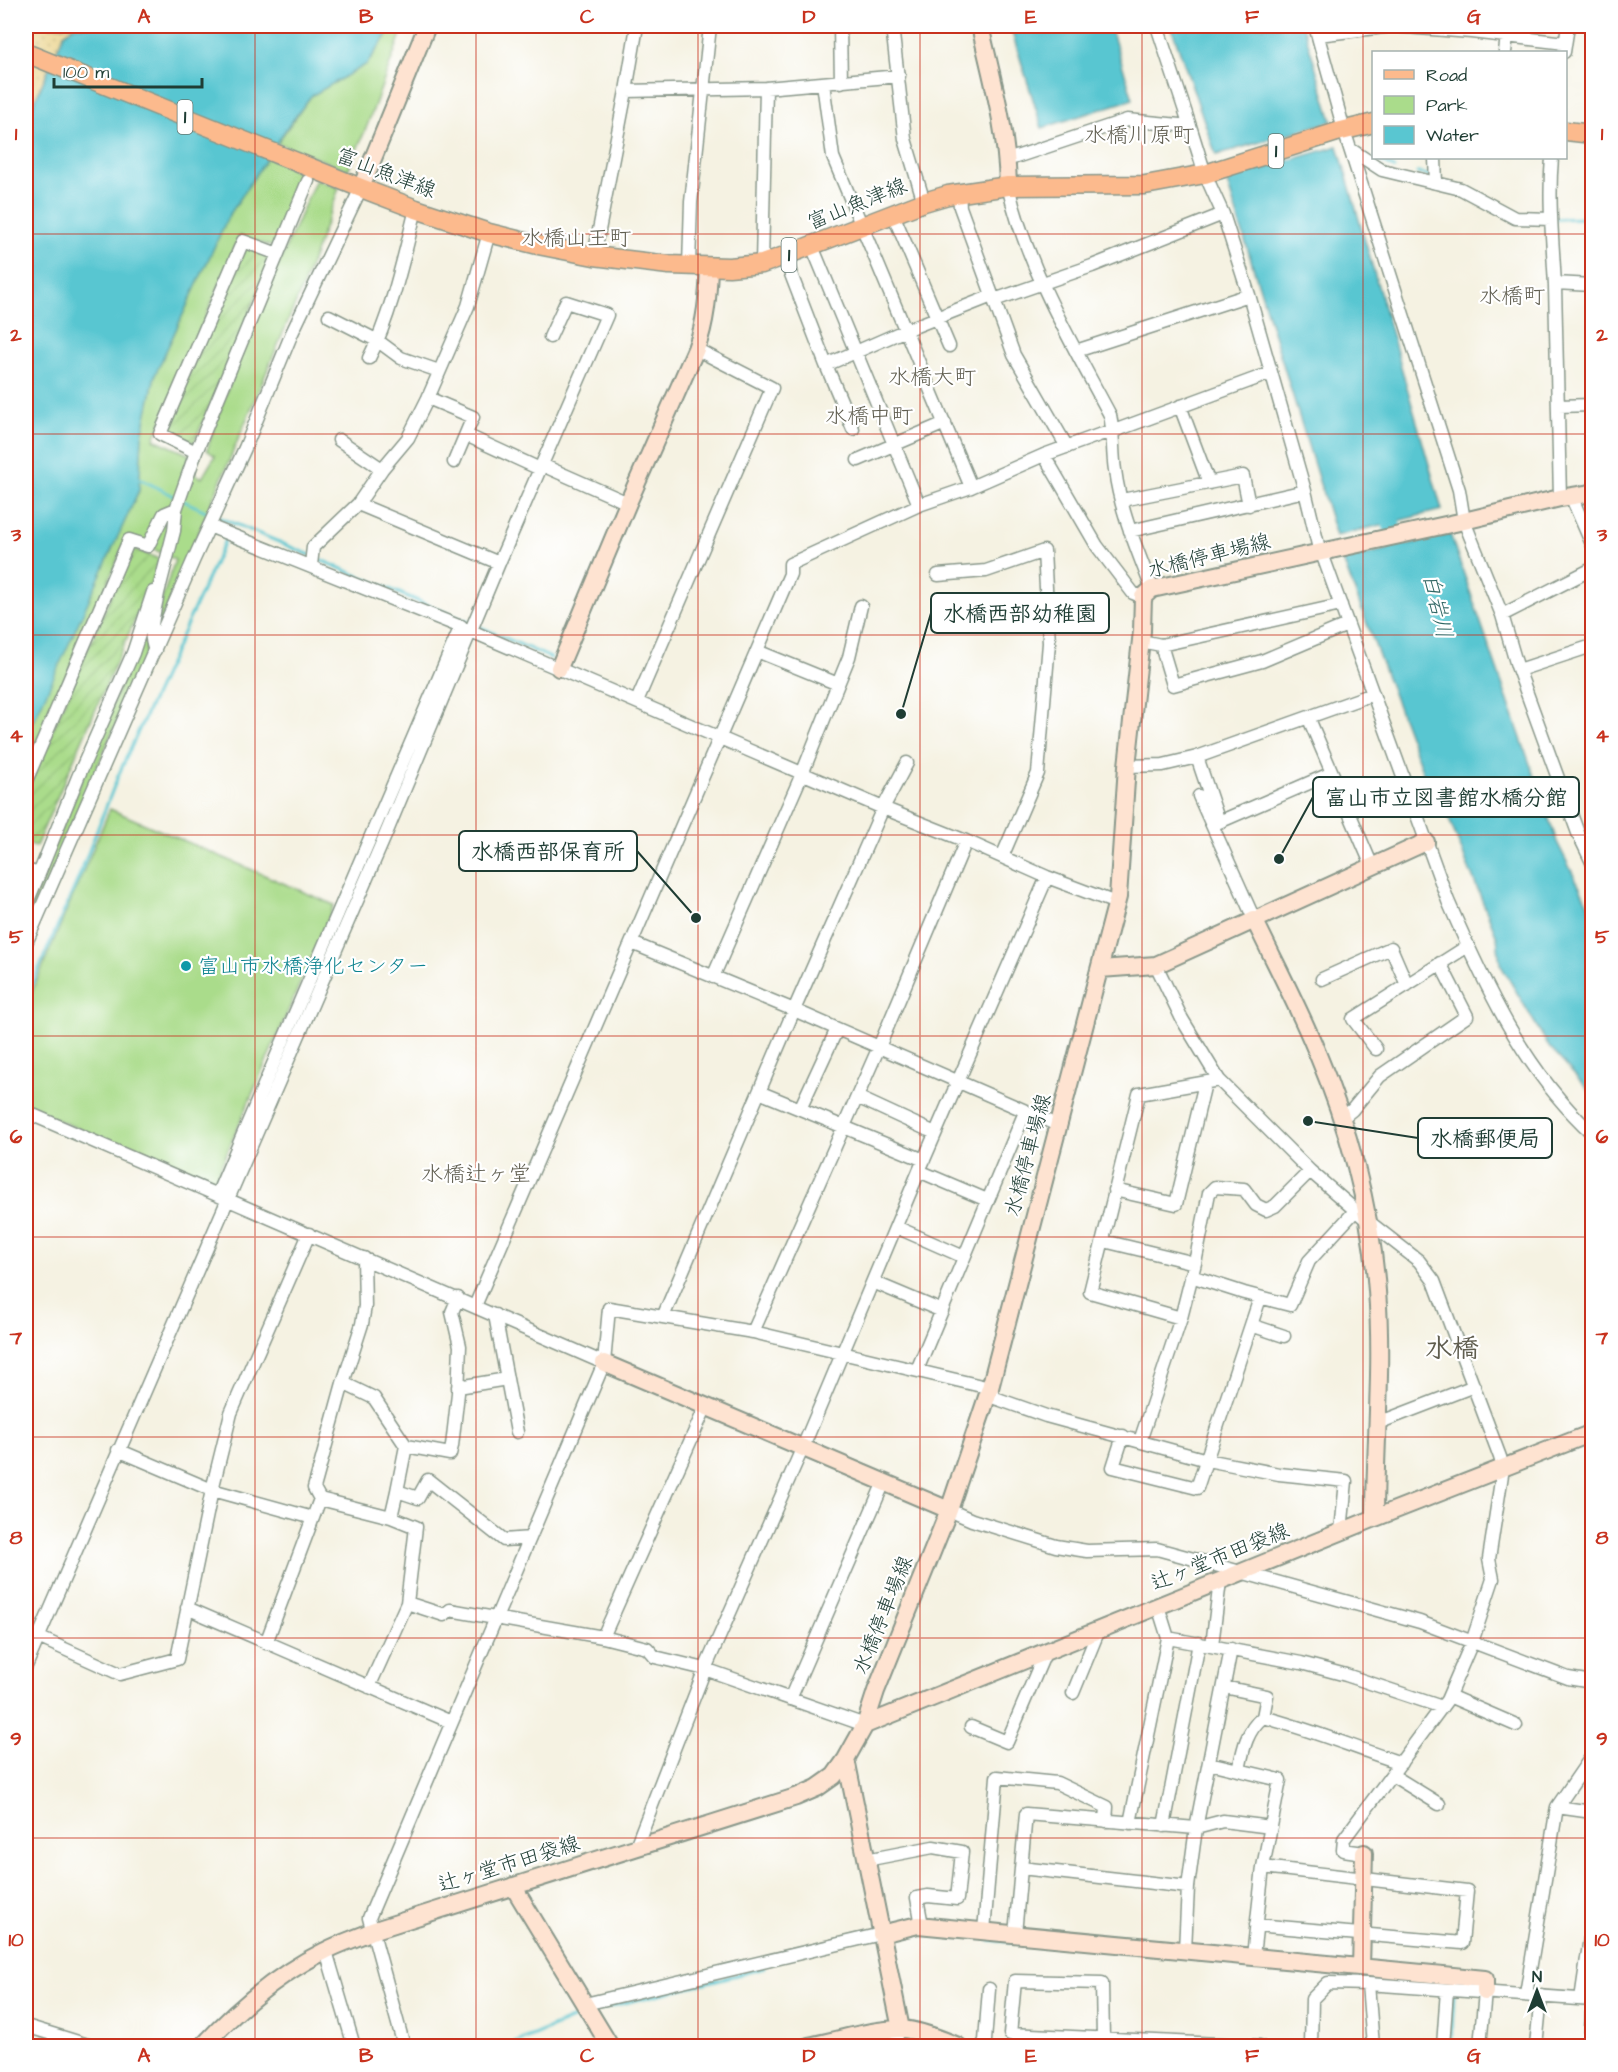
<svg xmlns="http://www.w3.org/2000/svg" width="1618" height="2072" viewBox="0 0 1618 2072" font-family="'Architects Daughter','Klee One',sans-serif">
	<defs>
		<pattern id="sand-dots" width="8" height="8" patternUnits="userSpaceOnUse" patternTransform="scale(1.5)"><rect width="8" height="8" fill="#eeda9e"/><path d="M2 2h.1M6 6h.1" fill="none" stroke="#ccbc89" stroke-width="1.8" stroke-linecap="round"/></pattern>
		<pattern id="garden-furrows" width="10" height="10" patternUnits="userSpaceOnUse" patternTransform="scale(1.5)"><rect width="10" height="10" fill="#aadc8b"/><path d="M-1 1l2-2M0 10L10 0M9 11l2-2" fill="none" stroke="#92be79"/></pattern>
	</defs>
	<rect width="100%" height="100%" fill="#fff"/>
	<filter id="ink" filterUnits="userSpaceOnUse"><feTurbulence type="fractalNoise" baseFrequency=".0167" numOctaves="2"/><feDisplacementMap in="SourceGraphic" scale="12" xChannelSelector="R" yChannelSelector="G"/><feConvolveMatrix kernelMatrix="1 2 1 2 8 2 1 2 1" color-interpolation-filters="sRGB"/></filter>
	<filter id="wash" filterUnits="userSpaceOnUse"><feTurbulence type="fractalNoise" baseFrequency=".008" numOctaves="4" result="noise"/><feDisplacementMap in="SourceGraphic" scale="24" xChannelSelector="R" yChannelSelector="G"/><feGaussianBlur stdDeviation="1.35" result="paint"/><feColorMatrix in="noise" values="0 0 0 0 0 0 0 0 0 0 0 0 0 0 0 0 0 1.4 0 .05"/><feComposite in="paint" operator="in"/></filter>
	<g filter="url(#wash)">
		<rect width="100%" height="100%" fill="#f5f2e2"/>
		<!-- green -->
		<path fill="#aadc8b" stroke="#648c60" stroke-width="1.5" d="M393,26h11l-37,100 -19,44 -71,-27 34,-47 56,-32z
			M267,157l36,16 -27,75 -36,-12 -86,203 36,16 -4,14 16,9 13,-22 -8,-6c29,-93 70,-182 109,-271l23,9 -37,100 -146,346 5,-32 14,-42 -47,-24 -102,233v-38l113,-240 3,-55 13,-61 73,-158z
			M152,609l-7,47 -119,276v-18z
			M110,809l224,96 -122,282 -186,-81v-100z"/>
		<!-- sand -->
		<path fill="url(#sand-dots)" stroke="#868c69" stroke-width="1.5" d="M26,26h49l-11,8 -38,87z"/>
		<!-- garden -->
		<path fill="url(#garden-furrows)" stroke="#648c60" stroke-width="1.5" d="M244,246l29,11 -79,186 -29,-13z
			M132,548l29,12 -125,286 -10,-3v-52z"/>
		<!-- water -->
		<path fill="#59c6d1" stroke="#3c8282" stroke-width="1.5" d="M75,26h318l-26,38 -56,32 -25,33 -58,88 -73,158 -13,61 -3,54 -102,224 -11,19v-612l38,-87z
			M1010,26h100l23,73 -91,29z
			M1171,26h132l29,95 -116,34z
			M1338,146l104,364 -106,26 -110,-357z
			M1450,534l107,308 35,70v182l-43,-47 -49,-83 -3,-27 -51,-125 -9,-2 -94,-250z"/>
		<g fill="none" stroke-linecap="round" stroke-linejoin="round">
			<!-- stream -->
			<path stroke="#59c6d1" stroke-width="3" d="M1375,158l19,10
				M1418,173l14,3
				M1556,219l29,-1 7,1
				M138,478l40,20
				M184,501l26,12
				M216,516l94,39
				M316,558l154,65
				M476,625l75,33
				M26,998l52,-119 40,-103 108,-238
				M294,1031l90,-208
				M991,1940l32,3
				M596,2010l168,-42
				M508,2046l76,-32
				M1451,2046l3,-54"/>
			<!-- river -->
			<path stroke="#59c6d1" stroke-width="18" d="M1385,501l19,68"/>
		</g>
	</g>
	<g filter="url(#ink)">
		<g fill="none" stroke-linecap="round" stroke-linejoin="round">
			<!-- street casing -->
			<g stroke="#8a988b" stroke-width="15">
				<path id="street" d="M840,26l1,56
					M892,26l13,113 19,63
					M1157,26l33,100
					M1315,26l29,104 115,360 5,31 38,94 15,51 61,167 14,29
					M1318,35l74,-9 79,6 94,11
					M1505,52l2,-16
					M1564,52l4,-26
					M823,83l10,74 138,330
					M626,91l140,-3 133,-12
					M1350,149l32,21 79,19 54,29 36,1
					M1435,158l1,25
					M1552,158c-4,43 1,85 3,128 2,71 3,141 5,212
					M1007,160l120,-40 63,6 15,48 18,40 26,81 56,196 15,62 4,6 124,342c36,83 76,170 144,232
					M1008,186c19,81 63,156 102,229 4,19 2,37 5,55 5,41 23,81 37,119
					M959,193l1,14 54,148 53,92
					M893,214l56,132
					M812,246l107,259
					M278,254l-35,-13 -83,193 36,18 112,-271
					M594,256l32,-165 11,-65
					M784,256l42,109 80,-35 86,-34 8,2 92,-32 131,-52
					M762,264l4,-176
					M689,266l2,-64 19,-176
					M1555,283l37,2
					M329,316l49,25 23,17 38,13
					M1076,351l173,-56
					M369,358c22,-42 35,-102 47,-149
					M826,365l27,64
					M428,398l45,19 -19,45
					M1180,406l29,77
					M1558,406l34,-1
					M466,435l74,34
					M339,440l43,29
					M1044,455l53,91 36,47 10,4
					M858,460l87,-37
					M542,465l86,38
					M1571,496l21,48
					M1122,500l121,-24 6,29
					M358,504l141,59
					M209,526l262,105 412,177 83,33 81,36 69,26
					M1130,531l175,-40
					M311,565l2,-18 45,-43 24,-35 26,-31 20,-40 40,-92 21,-73
					M938,575l48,-4 58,-20 5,92 -11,130 -36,84
					M158,593l16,-62 2,-22
					M1502,615l90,-46
					M1141,641l20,4 12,40 89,-24 85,-36
					M1161,645l180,-40
					M757,651l81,33 11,-27 12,-51
					M1519,670l73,-24
					M637,701l135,-313 -76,-39
					M1309,719l63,147
					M1197,757l22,65 113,-49
					M1127,766l36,-1 34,-8 176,-63
					M26,781l103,-241 19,6 16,-32 12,-5 20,-57
					M1199,796l55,123
					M26,870l13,4 39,-97 55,-124 20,-61 5,1c-3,18 -11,39 -3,57
					M26,905l13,-31
					M26,943l168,-384 51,-111 47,-115 69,-145
					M632,943l162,67 266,116
					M1156,965l26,54 37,61 91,91 59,51 50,39 15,20 66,176 3,11 -14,91 4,20 -21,63 -25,58 -103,139 -1,11 21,3
					M713,977l89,-203 36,-90
					M1322,979l69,-31 16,37
					M1376,1049l-23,-30 115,-73
					M759,1092l165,68
					M857,1097l78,36
					M800,1109l37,-80
					M26,1112l578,251
					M1342,1118l10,-8 28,-34 87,-60 -27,-53
					M919,1171l68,29
					M1114,1190l62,14 29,-121
					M217,1195l244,-569
					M896,1227l68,30
					M1104,1241l91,22 -14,55 -41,123
					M1195,1263l14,-70 6,-6 29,2 12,16 10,5 9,-4 35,-35
					M1191,1276l53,17 46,12 19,-44 46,-50
					M873,1282l69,29
					M475,1306l315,-732v-10l129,-59 52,-18 73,-32 55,-20 15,-4 157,-58
					M495,1315l22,117
					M663,1317l131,-307 89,-202 24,-45
					M1181,1318l-91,-26 49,-198 80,-14
					M1251,1325l33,11
					M753,1332l126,-285 87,-206
					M917,1370l108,-258
					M343,1383l31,15 32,48 -9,45 21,7 10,-18 76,60 26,-2
					M458,1387l49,-8
					M1378,1423l96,-37
					M1123,1436l-10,31 84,21 63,-190
					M406,1446l44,8 2,-8 6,-53 2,-47 -8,-34 6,-14
					M118,1450l94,40 101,28
					M320,1499l71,18 6,-26
					M949,1510l23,10 84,26 31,5 70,-2 44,12 219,61 148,56 24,4
					M391,1517l25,10 -9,76 37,12 6,-5 153,27 44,11 8,9 50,12 160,56
					M187,1608l264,114
					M38,1637l82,37 57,-15 35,-169 19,-77 78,-179
					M603,1637l103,-231
					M1168,1638l133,25 45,12 96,32
					M266,1643l54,-144 -6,-11 29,-105 19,-59 3,-18 -1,-48
					M1212,1645l8,-64
					M26,1666l359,-830 114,-273 108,-248 -41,-13 -16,35
					M369,1687l38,-84
					M1224,1687l43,9 -4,21c47,12 92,31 138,46
					M1073,1693l25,-61
					M1449,1696l67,29
					M790,1699l94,-217
					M971,1727l36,15 38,-89
					M1209,1763l71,17 -17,87
					M1239,1770c4,-20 7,-39 24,-53
					M1392,1775l47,29
					M1557,1807l35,5
					M1130,1823l38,-185 -10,-32
					M1164,1826l35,-183
					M635,1849l70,-180 98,-222 116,-276 128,-294
					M866,1860l67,-13 29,5 -5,47 -29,-3 -11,2 5,27
					M1021,1868l167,19
					M984,1931l13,-154 60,6 50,24 -1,14
					M1015,1934l11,-120 170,14 27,-7 48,6
					M1185,1950l3,-63 8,-59 35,-179
					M326,1951l28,95
					M1253,1956l10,-89 204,24 -5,52 -206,-18
					M1526,1994l31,-187 35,-51
					M1581,1999l11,-75
					M585,2004l296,-70
					M26,2026l65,20
					M1103,2039l-1,-56 -87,-2 -5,53 250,12
					M404,2046l-35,-128 235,-555 5,-55 144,24 237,56 5,10 51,18 161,44 72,14 67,7 -5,50
					M895,2046v-7l6,-10
					M982,2046l3,-5 4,-52
					M1311,2046l1,-47 16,-16 40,1
					M1373,2046l-5,-62 224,16
					M1443,2046l4,-56
					M1480,2046l5,-54
					M1536,2046l5,-50
					M1590,2046l2,-33"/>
			</g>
			<!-- secondary casing -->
			<g stroke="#8a988b" stroke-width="20">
				<path id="secondary" d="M980,26c12,52 27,105 28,160
					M361,188l66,-162
					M559,668l69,-165 68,-154c10,-27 12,-53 13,-82
					M1254,919c21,44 44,87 62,131 32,76 55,159 61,241 6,75 -2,151 -2,227
					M1100,969l56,-4 270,-123
					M604,1363l345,147
					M865,1725l510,-207 217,-85
					M846,1759l55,270
					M513,1886l97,160
					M881,1934l37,-9 567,54v13
					M1361,1967l3,-114
					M203,2046c35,-38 75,-72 122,-95 15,-8 32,-13 47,-20l424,-134 21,-9 17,-12 12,-17 19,-34 11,-34 73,-181 41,-122 128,-491 9,-131 15,-135 1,-34 9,-8 312,-68 96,-23 32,-5
					M808,2046c27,-5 65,-17 92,-17 15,0 44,11 58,17"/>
			</g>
			<!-- primary casing -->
			<g stroke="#8a988b" stroke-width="21">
				<path id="primary" d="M26,53l335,135 55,21 73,24 49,12 56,11 75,9 60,2 33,-3 22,-8 140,-54 24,-7 60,-9 137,-1 60,-11 132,-42 37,-9
					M1566,131l26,3"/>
			</g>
			<!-- street -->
			<use href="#street" stroke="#fff" stroke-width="12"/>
			<!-- secondary -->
			<use href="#secondary" stroke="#fee3d1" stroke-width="16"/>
			<!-- primary -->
			<use href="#primary" stroke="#fcba8d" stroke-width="18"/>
		</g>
	</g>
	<!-- grid -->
	<path fill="none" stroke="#c8321e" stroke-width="1.5" stroke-opacity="0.55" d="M255,26v2020M476,26v2020M698,26v2020M920,26v2020M1142,26v2020M1363,26v2020M26,234h1566M26,434h1566M26,635h1566M26,835h1566M26,1036h1566M26,1237h1566M26,1437h1566M26,1638h1566M26,1838h1566"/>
	<!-- markers -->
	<circle fill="#0f9aa8" stroke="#fff" stroke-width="2" cx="186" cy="966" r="6"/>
	<g text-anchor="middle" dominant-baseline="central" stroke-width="4.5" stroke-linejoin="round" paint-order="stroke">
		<!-- shield labels -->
		<g fill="#fff" stroke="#627771" stroke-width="1.5">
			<rect x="177.5" y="100" width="15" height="34" rx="4.5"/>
			<rect x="1268.5" y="134" width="15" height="34" rx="4.5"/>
			<rect x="781.5" y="238" width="15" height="34" rx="4.5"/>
		</g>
		<g font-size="20" font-weight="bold" fill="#1f3d34">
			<text x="185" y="117">1</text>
			<text x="1276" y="151">1</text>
			<text x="789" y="255">1</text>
		</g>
		<!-- street labels -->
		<g font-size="21" fill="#1f3d34" stroke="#fff">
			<text transform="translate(386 173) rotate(21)">富山魚津線</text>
			<text transform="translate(857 204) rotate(-22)">富山魚津線</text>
			<text transform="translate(1209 556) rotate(-14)">水橋停車場線</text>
			<text transform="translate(1028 1155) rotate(-75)">水橋停車場線</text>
			<text transform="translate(1220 1557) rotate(-22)">辻ヶ堂市田袋線</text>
			<text transform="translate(883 1615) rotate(-68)">水橋停車場線</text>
			<text transform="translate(509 1864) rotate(-17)">辻ヶ堂市田袋線</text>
		</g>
		<!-- culture labels -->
		<g font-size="21" fill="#0d838f" stroke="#fff" text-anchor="start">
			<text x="198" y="966">富山市水橋浄化センター</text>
		</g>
		<!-- neighbourhood labels -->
		<g font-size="22" fill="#605e50" stroke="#fff">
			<text x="1139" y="135">水橋川原町</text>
			<text x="576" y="238">水橋山王町</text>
			<text x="1512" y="296">水橋町</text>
			<text x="932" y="377">水橋大町</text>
			<text x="869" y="416">水橋中町</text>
			<text x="476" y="1174">水橋辻ヶ堂</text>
		</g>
		<!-- water labels -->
		<g font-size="22" font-style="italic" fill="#306663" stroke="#fff">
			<text transform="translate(1437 606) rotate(77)">白岩川</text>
		</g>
		<!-- district labels -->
		<g font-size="27" font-weight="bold" fill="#605e50" stroke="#fff">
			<text x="1452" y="1349">水橋</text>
		</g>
	</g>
	<!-- callouts -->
	<path fill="none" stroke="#1f3d34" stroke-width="2" d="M901 714L931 613M1279 859L1313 797M696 918L637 851M1308 1121L1418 1138"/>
	<g fill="#1f3d34" stroke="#fff" stroke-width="2">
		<circle cx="901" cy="714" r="6"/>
		<circle cx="1279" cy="859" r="6"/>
		<circle cx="696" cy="918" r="6"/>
		<circle cx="1308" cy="1121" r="6"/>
	</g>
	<g fill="#fff" stroke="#1f3d34" stroke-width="2">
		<rect x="931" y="593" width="178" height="40" rx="6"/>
		<rect x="1313" y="777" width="266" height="40" rx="6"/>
		<rect x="459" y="831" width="178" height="40" rx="6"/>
		<rect x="1418" y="1118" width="134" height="40" rx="6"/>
	</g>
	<g font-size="22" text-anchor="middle" font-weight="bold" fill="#1f3d34">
		<text x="1020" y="621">水橋西部幼稚園</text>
		<text x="1446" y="805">富山市立図書館水橋分館</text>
		<text x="548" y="859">水橋西部保育所</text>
		<text x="1485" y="1146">水橋郵便局</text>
	</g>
	<!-- margin -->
	<rect width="1618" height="2072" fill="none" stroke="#fff" stroke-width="66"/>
	<!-- legend -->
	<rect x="1372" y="51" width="195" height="108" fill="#ffffff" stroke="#a5b1ae" stroke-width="1.5"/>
	<rect x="1384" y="70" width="30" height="9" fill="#fcba8d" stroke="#a5b1ae" stroke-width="1.5"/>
	<text x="1426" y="81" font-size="18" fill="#1f3d34">Road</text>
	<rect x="1384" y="96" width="30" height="18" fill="#aadc8b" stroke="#a5b1ae" stroke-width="1.5"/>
	<text x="1426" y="111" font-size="18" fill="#1f3d34">Park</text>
	<rect x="1384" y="126" width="30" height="18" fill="#59c6d1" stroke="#a5b1ae" stroke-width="1.5"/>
	<text x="1426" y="141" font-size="18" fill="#1f3d34">Water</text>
	<!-- north arrow -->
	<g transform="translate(1537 1991)" stroke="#ffffff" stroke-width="4.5" paint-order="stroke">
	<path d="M0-4.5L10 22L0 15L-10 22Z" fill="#1f3d34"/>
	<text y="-9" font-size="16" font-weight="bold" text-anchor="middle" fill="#1f3d34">N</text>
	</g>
	<!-- scale -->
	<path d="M54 78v9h148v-9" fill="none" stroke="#1f3d34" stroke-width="3"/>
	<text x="63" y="78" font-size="18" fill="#1f3d34" stroke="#ffffff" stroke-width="4.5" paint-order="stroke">100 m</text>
	<rect x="33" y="33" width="1552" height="2006" fill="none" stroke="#c8321e" stroke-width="2"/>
	<g font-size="20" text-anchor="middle" font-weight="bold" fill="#c8321e">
		<text x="144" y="23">A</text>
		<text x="366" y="23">B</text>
		<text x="587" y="23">C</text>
		<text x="809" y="23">D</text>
		<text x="1031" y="23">E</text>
		<text x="1252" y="23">F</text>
		<text x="1474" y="23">G</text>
		<text x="16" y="140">1</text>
		<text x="1602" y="140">1</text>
		<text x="16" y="341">2</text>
		<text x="1602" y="341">2</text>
		<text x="16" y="541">3</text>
		<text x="1602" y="541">3</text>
		<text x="16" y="742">4</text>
		<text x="1602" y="742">4</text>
		<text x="16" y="943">5</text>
		<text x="1602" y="943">5</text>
		<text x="16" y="1143">6</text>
		<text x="1602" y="1143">6</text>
		<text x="16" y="1344">7</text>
		<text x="1602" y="1344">7</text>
		<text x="16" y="1544">8</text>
		<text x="1602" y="1544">8</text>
		<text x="16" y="1745">9</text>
		<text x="1602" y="1745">9</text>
		<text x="16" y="1946">10</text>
		<text x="1602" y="1946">10</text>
		<text x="144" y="2062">A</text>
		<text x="366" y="2062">B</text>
		<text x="587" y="2062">C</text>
		<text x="809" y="2062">D</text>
		<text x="1031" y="2062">E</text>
		<text x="1252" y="2062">F</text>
		<text x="1474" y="2062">G</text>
	</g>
</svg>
